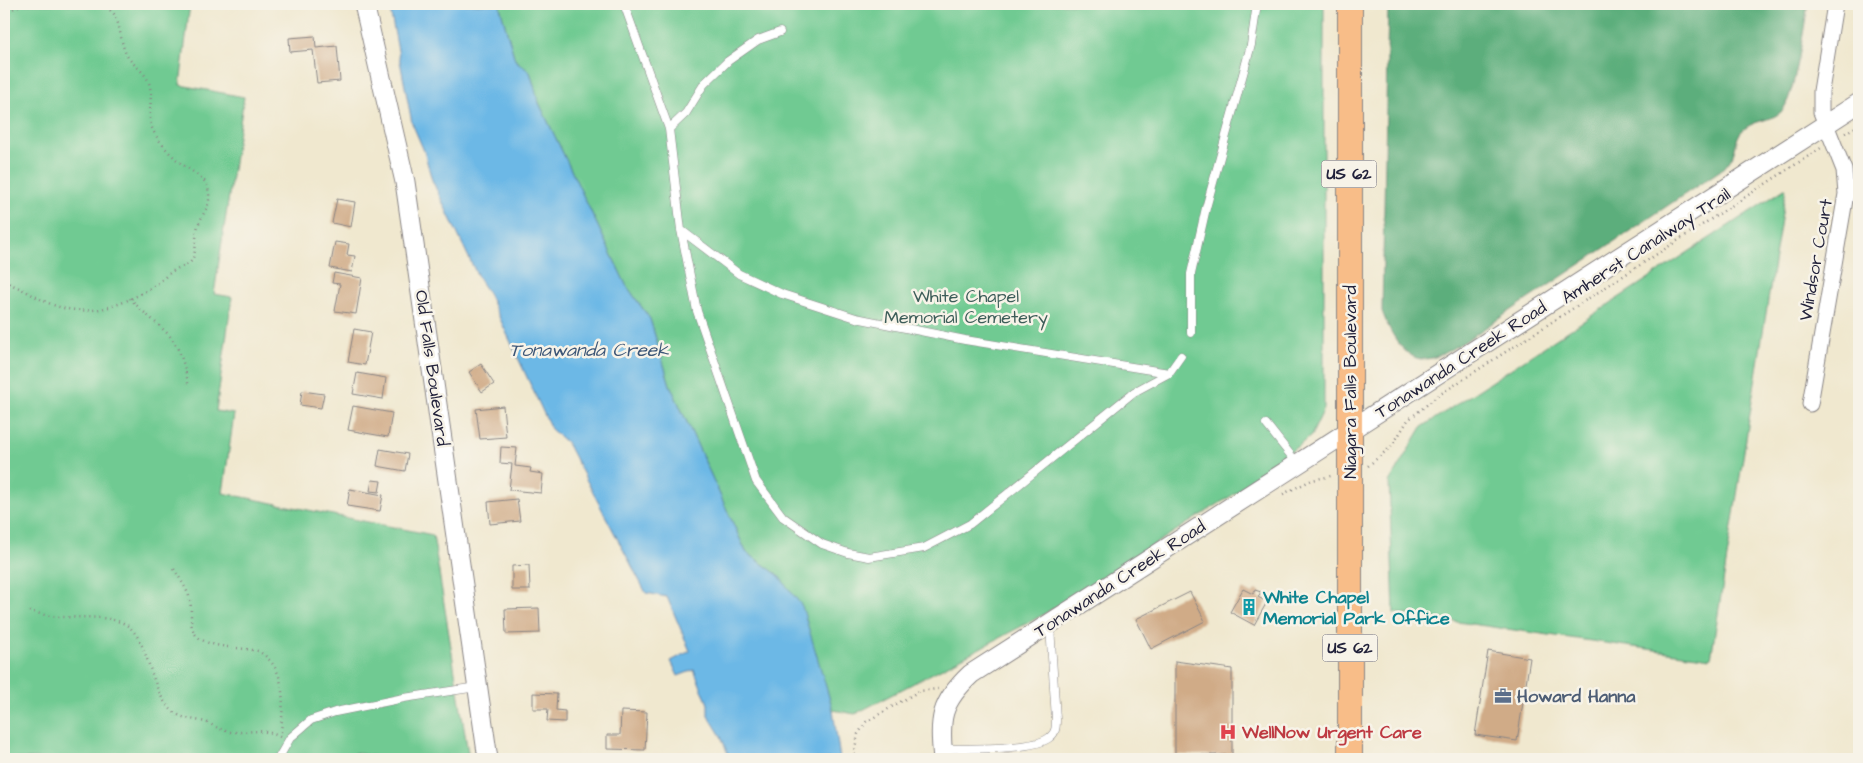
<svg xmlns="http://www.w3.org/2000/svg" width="1863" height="763" viewBox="0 0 1863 763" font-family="'Architects Daughter',sans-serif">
	<rect width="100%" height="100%" fill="#f7f3e8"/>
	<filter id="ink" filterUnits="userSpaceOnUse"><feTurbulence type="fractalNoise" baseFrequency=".02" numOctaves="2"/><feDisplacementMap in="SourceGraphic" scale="10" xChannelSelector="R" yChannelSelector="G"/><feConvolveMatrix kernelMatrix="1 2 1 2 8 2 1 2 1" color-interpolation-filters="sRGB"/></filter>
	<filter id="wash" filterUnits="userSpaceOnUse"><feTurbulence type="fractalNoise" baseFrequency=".0096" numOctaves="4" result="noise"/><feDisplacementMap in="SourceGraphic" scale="20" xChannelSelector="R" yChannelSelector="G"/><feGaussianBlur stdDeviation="1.12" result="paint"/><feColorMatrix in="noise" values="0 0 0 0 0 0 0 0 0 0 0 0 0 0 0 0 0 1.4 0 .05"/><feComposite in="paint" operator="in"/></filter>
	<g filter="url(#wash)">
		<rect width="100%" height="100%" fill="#f0e8cf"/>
		<!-- green -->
		<path fill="#70ca92" stroke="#497666" d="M4,4h186l-10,81 64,12 -30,197 18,3 -16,114 18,3 -11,79 210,42 36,224h-78l-37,-6 1,6h-351z
			M501,4h823v405l-13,27 -72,55 -198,125 -186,98 -22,-4 -12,-37 -43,-98 -32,-23 -76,-167 -20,-66 -24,-34 -87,-182 -9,-31 -15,-12 -15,-53z
			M1786,188l-75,470 -317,-45 -5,-131 33,-55z"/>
		<!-- forest -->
		<path fill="#5cae7c" stroke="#3f685c" d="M1388,4h420c-4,22 -13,94 -27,108 -11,10 -29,7 -41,21 -4,6 -4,15 -7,22 -2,5 -6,9 -9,13l-260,174c-12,6 -26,17 -40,17 -21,1 -36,-31 -42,-48z"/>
		<!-- water -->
		<path fill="#6cb8e6" stroke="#476d90" d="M389,4h112l-1,3 15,53 15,12 9,31 87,182 24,34 20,66 76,167 32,23 24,31 31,104 7,49h-110l-9,-23 -13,-21v-11l-14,-34 -16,6 -7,-15 19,-10 -23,-54 -21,-4 -79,-150 -16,-14 -63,-136 -8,-12 -48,-101 -8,-29 -12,-28z"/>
		<g id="blocks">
			<!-- building -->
			<path fill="#d0ab87" d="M315,36l1,12 21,-2 3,35 -23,2 -4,-33 -23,2 -1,-14z
				M337,199l18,3 -4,25 -19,-4z
				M335,242l14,2 -2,11 8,1 -3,16 -22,-4z
				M334,273l28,5 -6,36 -21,-3 5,-27 -8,-1z
				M354,329l17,3 -6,33 -17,-3z
				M481,364l13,20 -12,8 -13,-20z
				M357,373l29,5 -3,21 -30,-5z
				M302,391l22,3 -3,14 -21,-3z
				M353,406l39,7 -4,24 -40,-7z
				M503,406l3,31 -26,2 -4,-30z
				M501,447l16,1 -2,18 16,2 -1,4 13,2 -2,19 -32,-3 3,-26 -12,-1z
				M380,449l28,5 -3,17 -28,-5z
				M372,480l9,1 -2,11 -9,-1z
				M350,489l33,6 -3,16 -33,-5z
				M517,499l3,22 -30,3 -2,-22z
				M529,565l1,25h-18v-24z
				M1243,589l10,5 2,-4 6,2 -3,5 9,5 -13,23 -24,-13z
				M1190,592l15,29 -54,28 -15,-30z
				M539,608l1,25 -34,1 -1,-25z
				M1488,651l42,7 -13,83 -42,-6z
				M1175,661l57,8v86h-57z
				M533,693l24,1 -1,16 9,1v11l-18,-1 1,-12h-15z
				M621,711l26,1 -2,38 -38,-1v-14h13z
				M1013,754l1,5h-25l-1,-3z
				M1104,755l1,4h-26v-2z"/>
		</g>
	</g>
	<g filter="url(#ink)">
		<use href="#blocks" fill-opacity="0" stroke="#898585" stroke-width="1"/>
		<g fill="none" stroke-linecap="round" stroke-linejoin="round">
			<!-- service casing -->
			<g stroke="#898585" stroke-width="9">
				<path id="service" d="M624,4l45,125 12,101 16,81 59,170 27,36 39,27 26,9 21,4 55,-9 46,-24 164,-132 35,-19 12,-17
					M669,129l17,-16 18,-29 24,-23 30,-21 22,-8
					M681,230l58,44 43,20 74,24 109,22 204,33
					M1191,333v-59l15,-66 45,-163 6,-41
					M1266,424l31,39
					M942,749c22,-1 93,2 108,-12 6,-4 6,-11 6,-18l-6,-93
					M278,759l12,-21 21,-18 24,-8 69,-14 73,-11"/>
			</g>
			<!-- minor casing -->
			<g stroke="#898585" stroke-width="17">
				<path id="minor" d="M1810,404l36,-210 -2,-24 -23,-58v-21l14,-87"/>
			</g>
			<!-- tertiary casing -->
			<g stroke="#898585" stroke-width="21">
				<path id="tertiary" d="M364,4l41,178 83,577
					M943,759c-4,-40 -3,-56 28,-85l888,-571"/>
			</g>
			<!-- primary casing -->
			<g stroke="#898585" stroke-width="26">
				<path id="primary" d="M1350,4v755"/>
			</g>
			<!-- path -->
			<path stroke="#898585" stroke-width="2.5" stroke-dasharray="1 4" stroke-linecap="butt" d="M4,13l19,-9
				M1845,133l14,-8 -2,-2
				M4,282c27,8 41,26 73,28 28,3 58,-11 81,-27 5,-4 10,-9 15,-12 6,-5 15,-4 19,-11 6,-12 2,-25 7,-37 6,-14 13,-18 9,-35 -2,-11 -25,-21 -33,-30 -8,-7 -19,-20 -23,-30 -5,-13 1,-28 -2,-41 -2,-15 -17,-20 -24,-33 -6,-13 -5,-28 -12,-40 -4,-5 -10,-8 -16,-10
				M130,298c12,14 25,23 37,35 14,14 18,36 22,54
				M1368,466l24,-20 16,-26 31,-25 382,-247
				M1283,494l29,-14 19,-4
				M174,569c5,8 11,17 15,27 6,21 -7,39 23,48 15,4 31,4 46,7 30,17 25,52 23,82
				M29,611c11,3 22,6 34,6 20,1 40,-2 60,6 28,13 24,69 52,90 10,7 22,6 33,10 8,4 15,8 24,9 20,1 29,-5 48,5
				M856,759l-2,-6 4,-19 8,-12 53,-31 19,-2"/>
			<!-- service -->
			<use href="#service" stroke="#fff" stroke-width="8"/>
			<!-- minor -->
			<use href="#minor" stroke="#fff" stroke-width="15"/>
			<!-- tertiary -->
			<use href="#tertiary" stroke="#fff" stroke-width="19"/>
			<!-- primary -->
			<use href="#primary" stroke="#f8bd88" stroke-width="24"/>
		</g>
	</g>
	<!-- icons -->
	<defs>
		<g id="building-bare" transform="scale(1.35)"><path d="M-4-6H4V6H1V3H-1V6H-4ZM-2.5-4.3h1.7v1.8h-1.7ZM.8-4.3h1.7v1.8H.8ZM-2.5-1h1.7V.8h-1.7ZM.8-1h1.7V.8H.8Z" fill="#0f9aa8" stroke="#f7f3e8" stroke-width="2.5" paint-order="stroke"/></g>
		<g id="office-bare" transform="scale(1.35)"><path d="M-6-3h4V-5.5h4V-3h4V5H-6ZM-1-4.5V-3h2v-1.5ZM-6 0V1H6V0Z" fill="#5c6f8a" stroke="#f7f3e8" stroke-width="2.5" paint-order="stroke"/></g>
		<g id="hospital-bare" transform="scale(1.35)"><path d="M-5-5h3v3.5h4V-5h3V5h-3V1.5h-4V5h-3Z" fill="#e0444e" stroke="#f7f3e8" stroke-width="2.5" paint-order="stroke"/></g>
	</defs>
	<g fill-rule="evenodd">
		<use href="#building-bare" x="1249" y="607"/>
		<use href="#office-bare" x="1503" y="696"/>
		<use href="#hospital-bare" x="1228" y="732"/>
	</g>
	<g text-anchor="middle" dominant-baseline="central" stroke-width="5" stroke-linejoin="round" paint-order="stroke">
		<!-- shield labels -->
		<g fill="#f7f3e8" stroke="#62616f" stroke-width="1">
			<rect x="1321.5" y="160.5" width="55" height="27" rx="4"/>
			<rect x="1322.5" y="634.5" width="55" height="27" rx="4"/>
		</g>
		<g font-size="16" font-weight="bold" fill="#22223b">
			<text x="1349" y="174">US 62</text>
			<text x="1350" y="648">US 62</text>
		</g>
		<!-- street labels -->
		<g font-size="18" fill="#22223b" stroke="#f7f3e8">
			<text transform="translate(1646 246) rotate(-33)">Amherst Canalway Trail</text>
			<text transform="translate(1816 260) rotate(-80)">Windsor Court</text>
			<text transform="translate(1461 360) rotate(-33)">Tonawanda Creek Road</text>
			<text transform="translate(432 368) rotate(82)">Old Falls Boulevard</text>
			<text transform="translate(1350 382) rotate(-90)">Niagara Falls Boulevard</text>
			<text transform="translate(1120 579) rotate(-33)">Tonawanda Creek Road</text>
		</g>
		<!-- park labels -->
		<g font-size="18" fill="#3d5d59" stroke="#f7f3e8">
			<text x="966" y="296">White Chapel<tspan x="966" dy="21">Memorial Cemetery</tspan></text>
		</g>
		<!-- culture labels -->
		<g font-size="18" font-weight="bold" fill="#0d838f" stroke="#f7f3e8" text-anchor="start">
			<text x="1263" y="597">White Chapel<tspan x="1263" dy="21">Memorial Park Office</tspan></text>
		</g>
		<!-- service labels -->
		<g font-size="18" font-weight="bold" fill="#4e5e75" stroke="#f7f3e8" text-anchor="start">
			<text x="1517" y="696">Howard Hanna</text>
		</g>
		<!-- health labels -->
		<g font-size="18" font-weight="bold" fill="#be3a42" stroke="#f7f3e8" text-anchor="start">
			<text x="1242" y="732">WellNow Urgent Care</text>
		</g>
		<!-- water labels -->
		<g font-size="19" font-style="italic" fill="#3c5677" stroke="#f7f3e8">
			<text x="589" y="350">Tonawanda Creek</text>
		</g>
	</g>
	<!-- margin -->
	<rect width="1863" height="763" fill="none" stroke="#f7f3e8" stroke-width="20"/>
</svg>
